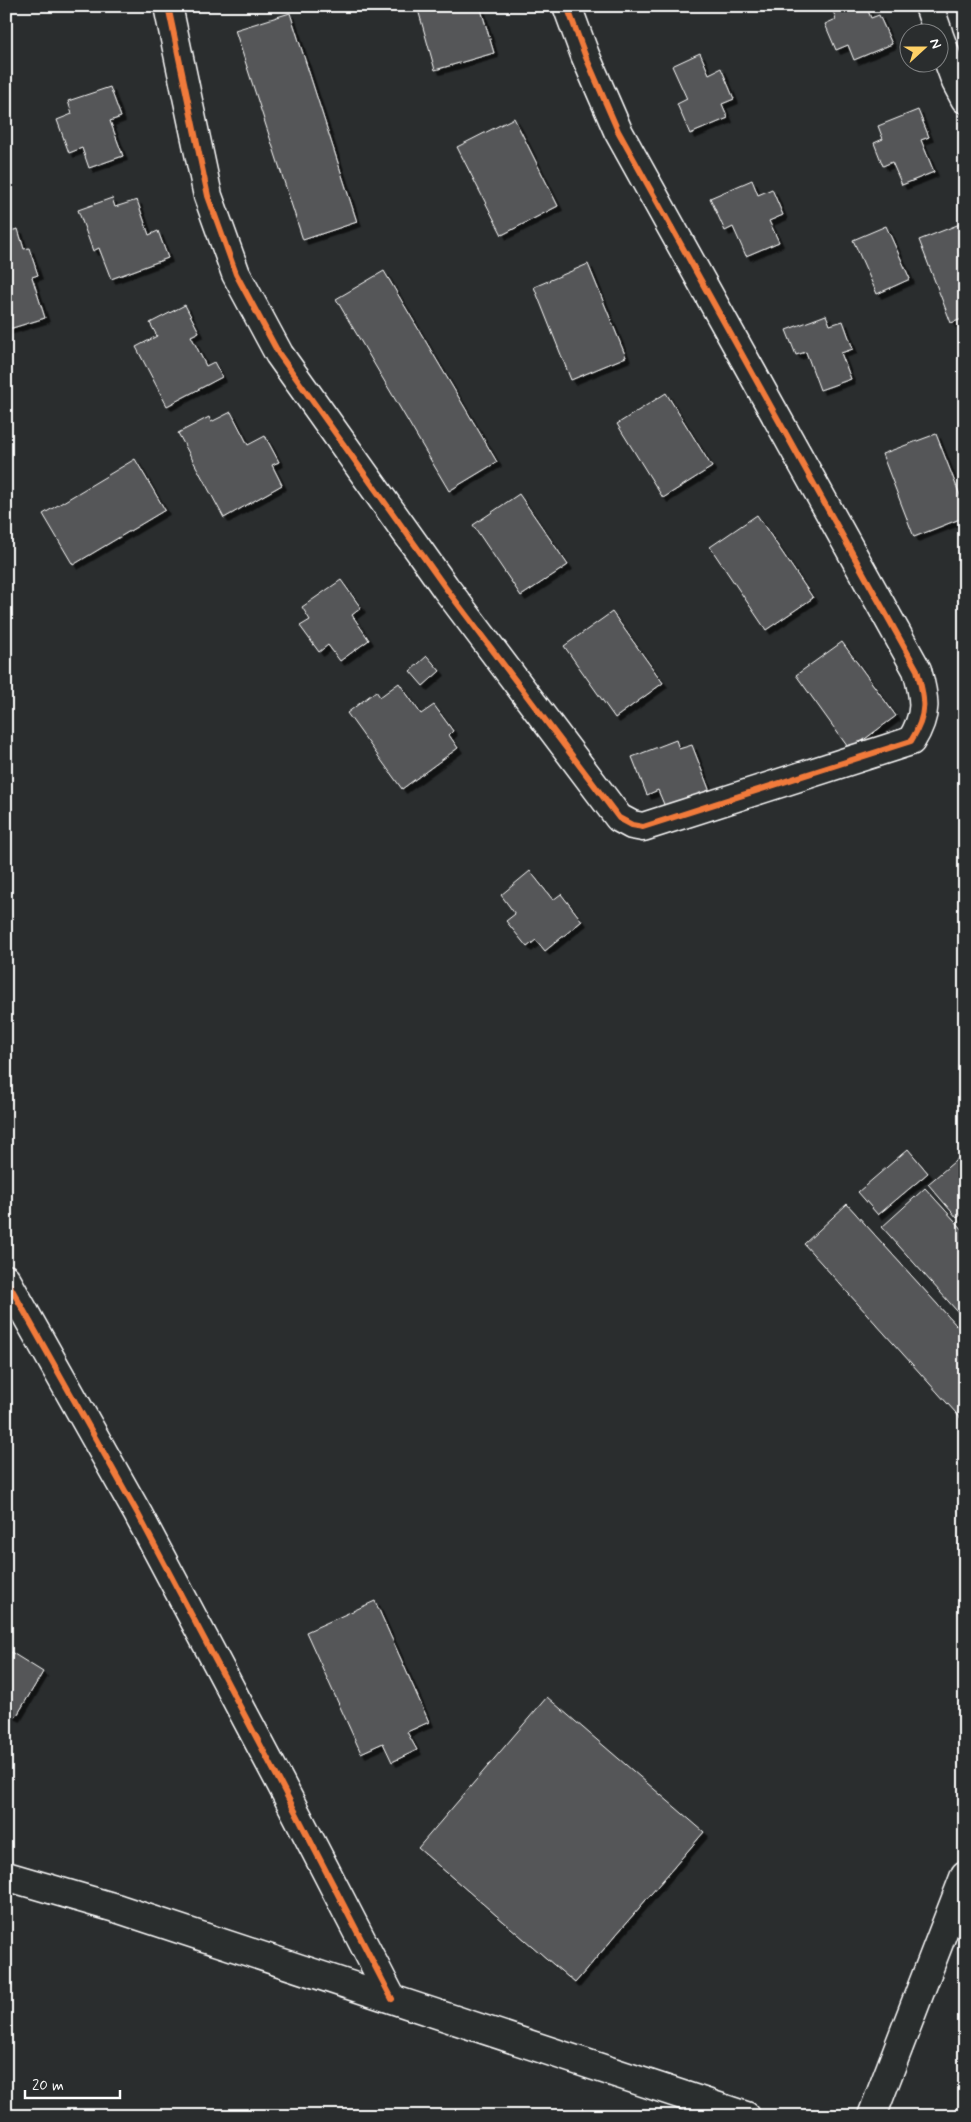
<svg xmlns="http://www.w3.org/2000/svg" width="971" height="2122" viewBox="0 0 971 2122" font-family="Mynerve,sans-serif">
	<defs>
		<filter id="shadow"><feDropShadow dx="4.5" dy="4.5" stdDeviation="0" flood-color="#0009"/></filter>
	</defs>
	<rect width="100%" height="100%" fill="#2a2d2e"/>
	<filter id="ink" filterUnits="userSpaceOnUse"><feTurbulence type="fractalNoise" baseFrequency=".02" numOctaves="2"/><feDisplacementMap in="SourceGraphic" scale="10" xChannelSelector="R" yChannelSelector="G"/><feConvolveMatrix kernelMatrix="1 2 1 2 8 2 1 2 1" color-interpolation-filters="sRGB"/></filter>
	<g filter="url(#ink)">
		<!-- building -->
		<path fill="#555758" stroke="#fff" filter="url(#shadow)" d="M417,6h63l14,47 -59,17z
			M831,6h35l5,12 8,-3 13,29 -38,16 -6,-15 -12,5 -11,-26 11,-5z
			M290,13l67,209 -54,18 -68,-210z
			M700,53l9,21 12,-6 13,31 -12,5 6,14 -38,16 -13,-30 10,-5 -15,-33z
			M110,87l11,30 -11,4 13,35 -34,12 -7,-20 -13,5 -12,-33 15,-6 -4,-13z
			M918,110l11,27 -8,3 13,32 -32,13 -10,-23 -9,4 -9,-23 9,-4 -5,-13z
			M514,118l44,88 -56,29 -45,-88z
			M752,180l6,15 14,-6 11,26 -14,6 10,21 -33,14 -13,-29 -8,4 -15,-33z
			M112,198l3,9 22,-7 12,35 9,-4 10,27 -57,21 -12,-31 -6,3 -15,-41z
			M965,222v96l-14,5 -32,-83z
			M886,226l24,53 -33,15 -24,-54z
			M18,229l6,20 5,-1 9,27 -6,2 13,41 -39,12v-98z
			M588,264l38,93 -55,23 -37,-93z
			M384,271l113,191 -48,29 -113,-192z
			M185,305l14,27 -8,4 15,30 8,-4 8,15 -55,29 -31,-59 21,-11 -7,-13z
			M826,315l4,10 13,-4 10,28 -12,4 10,26 -31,11 -14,-38 -10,3 -10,-25z
			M666,393l46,74 -49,31 -46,-74z
			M231,412l17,33 17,-9 14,26 -7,3 10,20 -58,33 -46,-85 31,-16 2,5z
			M936,434l29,74v9l-51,20 -32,-83z
			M135,459l30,51 -92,55 -30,-51z
			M519,494l49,71 -47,31 -48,-71z
			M757,515l56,83 -47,32 -56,-83z
			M341,580l20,28 -9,7 17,25 -29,21 -12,-16 -9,7 -19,-26 10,-6 -8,-13z
			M612,612l51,71 -48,35 -51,-72z
			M842,642l54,74 -46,34 -54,-75z
			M427,656l13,15 -17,15 -13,-15z
			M399,683l22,31 13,-9 19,26 -4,4 9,13 -56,41 -55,-76 29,-22 4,6z
			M676,740l3,9 13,-4 20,52 -44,17 -10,-24 -11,5 -15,-38z
			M530,871l23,29 8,-6 21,27 -37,30 -9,-11 -9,7 -21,-26 9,-7 -14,-19z
			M908,1149l20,24 -50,42 -20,-23z
			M961,1156l4,5v50l-8,7 -29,-34z
			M925,1188l40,44v88l-83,-93z
			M847,1204l118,131v88l-161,-179z
			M375,1601l54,121 -22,10 10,18 -25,12 -9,-19 -22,10 -55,-121z
			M6,1649l37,23 -27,45 -10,-5z
			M547,1697l157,135 -129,151 -157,-135z"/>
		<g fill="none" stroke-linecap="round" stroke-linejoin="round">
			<!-- minor casing -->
			<g stroke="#fff" stroke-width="31">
				<path id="minor" d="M168,6l40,190 28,78 43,80 166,233 174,231 13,7 11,2 268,-86c17,-27 14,-42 6,-71l-299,-539 -33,-76 -18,-49
					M929,6l9,26
					M938,33l18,49 9,17
					M6,1279l132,235 143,270 111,215
					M6,1876l113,33 627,207
					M872,2116l93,-241"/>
			</g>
			<!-- minor -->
			<use href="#minor" stroke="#2a2d2e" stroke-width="28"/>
			<!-- cycleway casing -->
			<g stroke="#2a2d2e" stroke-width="9">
				<path id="cycleway" d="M168,6l40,190 28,78 43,80 166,233 174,231 13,7 11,2 268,-86c17,-27 14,-42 6,-71l-299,-539 -33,-76 -18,-49
					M6,1279l132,235 143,270 111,215"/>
			</g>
			<!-- cycleway -->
			<use href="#cycleway" stroke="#f17a3a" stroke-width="6"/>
		</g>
	</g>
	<!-- margin -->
	<rect width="971" height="2122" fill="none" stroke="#2a2d2e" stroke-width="25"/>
	<rect x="12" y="12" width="946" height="2097" fill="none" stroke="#fff" stroke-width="2" filter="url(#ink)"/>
	<!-- north arrow -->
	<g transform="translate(924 48) rotate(69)"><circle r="24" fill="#2a2d2e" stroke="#7f8182"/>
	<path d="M0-4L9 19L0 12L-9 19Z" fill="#ffd166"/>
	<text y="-8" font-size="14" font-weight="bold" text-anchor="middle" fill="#ffffff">N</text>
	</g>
	<!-- scale -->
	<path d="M25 2090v8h95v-8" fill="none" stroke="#ffffff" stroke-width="2.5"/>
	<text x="32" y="2090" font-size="15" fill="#ffffff" stroke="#2a2d2e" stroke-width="4" paint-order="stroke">20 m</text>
</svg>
